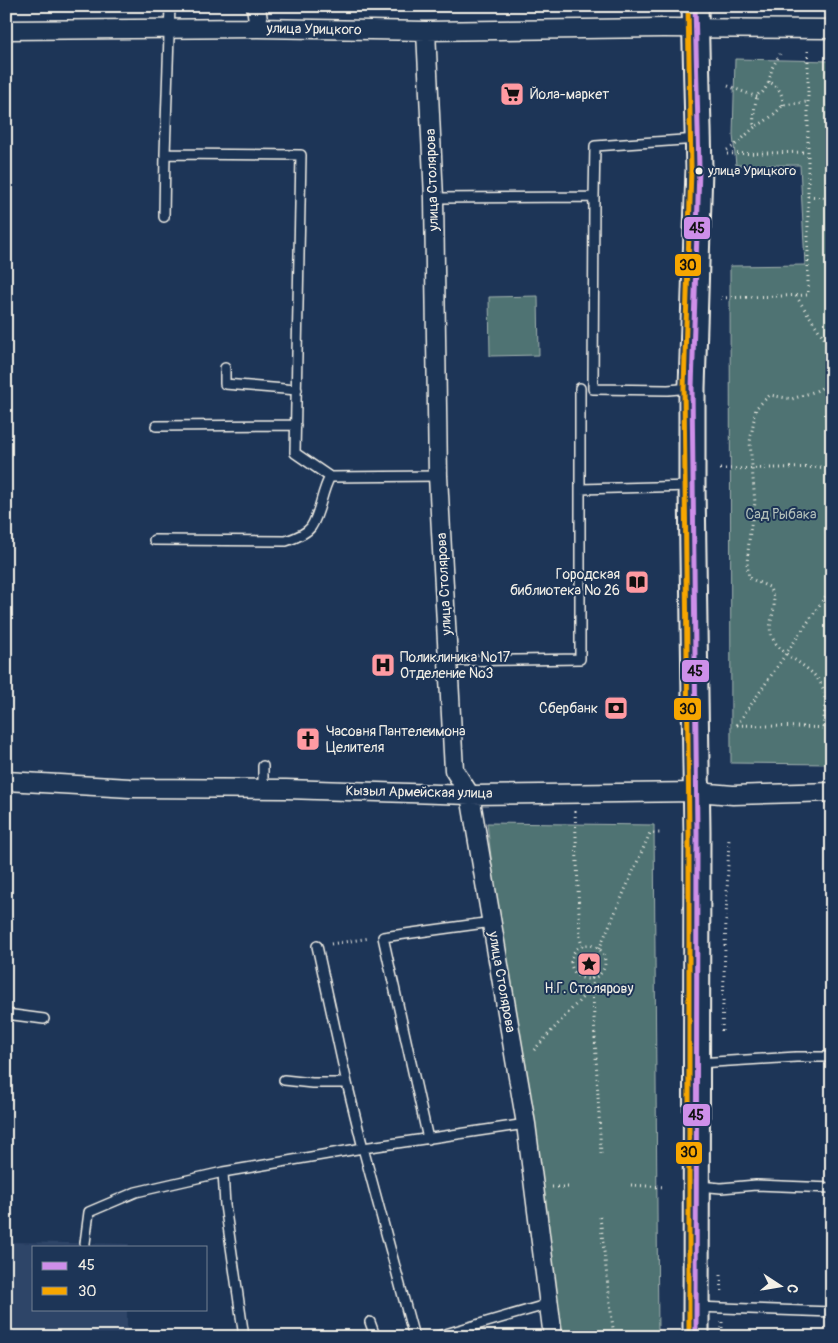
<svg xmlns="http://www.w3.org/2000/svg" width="838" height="1343" viewBox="0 0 838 1343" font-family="Pangolin,sans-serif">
	<rect width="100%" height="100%" fill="#1d3557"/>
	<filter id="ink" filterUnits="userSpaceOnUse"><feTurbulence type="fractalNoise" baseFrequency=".02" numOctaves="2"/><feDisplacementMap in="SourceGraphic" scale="10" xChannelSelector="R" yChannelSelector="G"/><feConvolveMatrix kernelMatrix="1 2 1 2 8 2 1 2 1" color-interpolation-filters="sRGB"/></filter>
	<g filter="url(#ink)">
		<!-- built -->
		<path fill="#2e4467" d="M6,1242l123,2 -1,3h-94v62h93v28h-121z"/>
		<!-- green -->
		<path fill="#4f7373" stroke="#a2b2ae" d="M735,59l97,2v703l-101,-1 -1,-497 75,-1 -5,-100h-64l-3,-30z
			M538,296l1,59 -49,1 -1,-59z
			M487,823l167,2 4,512h-95l-29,-150 -18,-118z"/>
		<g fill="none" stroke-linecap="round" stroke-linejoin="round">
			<!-- service casing -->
			<g stroke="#f4f1e8" stroke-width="12">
				<path id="service" d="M170,6l-5,148 136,1 -6,298 35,24 108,-1
					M594,197l-1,192 75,1 23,-2
					M434,198l160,-1 1,-51 103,-7
					M164,217l1,-63
					M225,368v16l72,6
					M156,426l140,-1
					M580,489v-101
					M154,540l132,1c9,-3 20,-7 25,-14 10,-15 10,-35 19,-50
					M448,661l132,-2v-170l111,-3
					M263,788v-22
					M317,946l30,137
					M6,1014l38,5
					M698,1063l98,-6h36
					M428,1139l-45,-202 109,-15
					M699,1186l22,2 35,-3 76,3
					M85,1243l4,-31 47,-20 87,-20
					M696,1307l136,5
					M370,1322l4,11 5,4
					M244,1337l-19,-132 -2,-33 140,-24 -16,-65h-35l-28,-3
					M414,1337l-51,-189 163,-24
					M435,1337l114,-33"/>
			</g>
			<!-- minor casing -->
			<g stroke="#f4f1e8" stroke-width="21">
				<path id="minor" d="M256,6l3,22
					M6,30l253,-2 167,3 237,-3 169,1
					M426,31l8,167 4,278 16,294 16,25 56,329 27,213
					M6,781l124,7 156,1 184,6 227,-3 36,3 99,-3"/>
			</g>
			<!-- secondary casing -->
			<g stroke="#f4f1e8" stroke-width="29">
				<path id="secondary" d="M695,6l4,163 -7,219v98l5,346 -1,505"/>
			</g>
			<!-- path -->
			<path stroke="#f4f1e8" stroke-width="3" stroke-dasharray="1 4" stroke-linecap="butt" d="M769,82l3,-14 8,-14
				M728,86l29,11
				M783,105c0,-10 -4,-19 -14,-23 -2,3 -4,8 -7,11 -1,0 -3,0 -4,2 -3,4 -5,23 -4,29l2,2c10,-4 20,-13 27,-21l24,-3
				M727,150c12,-6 19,-16 29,-24
				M727,154l80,-2
				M808,196l24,2
				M796,296l36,54
				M721,298l87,-3v-244
				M720,469l112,-2
				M737,725l95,-138
				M737,725l95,3
				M823,728c4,-37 5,-46 -28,-68 -8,-5 -17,-12 -22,-21 -7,-13 2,-24 1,-37 0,-5 -3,-11 -5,-15l-20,-9 -2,-15 3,-32 5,-28 -5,-61 6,-34 14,-13 22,4 24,-8 16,-9
				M575,811l5,127 2,8
				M331,944l39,-6
				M571 962a17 17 0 1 1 34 0a17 17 0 1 1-34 0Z
				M599,949l51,-116h12
				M592,978l9,177
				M722,1031l7,-193
				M534,1050l58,-63
				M631,1185l34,2
				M552,1187h18
				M600,1217l14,120
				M721,1275l1,19
				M722,1322v15"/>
			<!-- service -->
			<use href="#service" stroke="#1d3557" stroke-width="9"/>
			<!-- minor -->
			<use href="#minor" stroke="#1d3557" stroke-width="18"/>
			<!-- secondary -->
			<use href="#secondary" stroke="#1d3557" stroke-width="25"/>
			<!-- bus-1 casing -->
			<g stroke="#1d3557" stroke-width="9">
				<path id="bus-1" d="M695,6l4,163 -7,219 5,444 -1,505"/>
			</g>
			<!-- bus-2 casing -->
			<g stroke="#1d3557" stroke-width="9">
				<path id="bus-2" d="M688,6l3,163 -7,219 5,444v505"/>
			</g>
			<!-- bus-1 -->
			<use href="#bus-1" stroke="#ce8fe9" stroke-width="5"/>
			<!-- bus-2 -->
			<use href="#bus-2" stroke="#f7a600" stroke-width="5"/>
		</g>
	</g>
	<!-- icons -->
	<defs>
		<g id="supermarket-square" transform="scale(1.25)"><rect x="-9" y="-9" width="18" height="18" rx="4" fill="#ff9aa2" stroke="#1d3557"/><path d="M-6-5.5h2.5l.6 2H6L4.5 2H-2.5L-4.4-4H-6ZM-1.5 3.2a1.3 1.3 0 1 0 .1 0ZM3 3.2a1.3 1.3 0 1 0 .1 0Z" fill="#111"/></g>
		<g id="library-square" transform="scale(1.25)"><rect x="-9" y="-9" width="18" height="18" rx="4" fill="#ff9aa2" stroke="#1d3557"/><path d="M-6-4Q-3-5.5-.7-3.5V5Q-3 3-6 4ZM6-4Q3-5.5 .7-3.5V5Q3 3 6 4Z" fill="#111"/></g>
		<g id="hospital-square" transform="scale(1.25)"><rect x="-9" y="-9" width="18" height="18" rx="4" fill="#ff9aa2" stroke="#1d3557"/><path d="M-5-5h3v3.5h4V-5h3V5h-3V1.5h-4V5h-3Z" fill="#111"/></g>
		<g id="bank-square" transform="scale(1.25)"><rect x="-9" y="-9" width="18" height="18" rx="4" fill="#ff9aa2" stroke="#1d3557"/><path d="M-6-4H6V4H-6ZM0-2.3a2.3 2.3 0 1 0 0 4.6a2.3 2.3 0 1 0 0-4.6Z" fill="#111"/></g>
		<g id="church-square" transform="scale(1.25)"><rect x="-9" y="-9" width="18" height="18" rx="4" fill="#ff9aa2" stroke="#1d3557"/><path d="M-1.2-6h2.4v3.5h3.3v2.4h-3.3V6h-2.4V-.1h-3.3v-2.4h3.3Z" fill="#111"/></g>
		<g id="sight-square" transform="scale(1.25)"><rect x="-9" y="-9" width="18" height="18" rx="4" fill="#ff9aa2" stroke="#1d3557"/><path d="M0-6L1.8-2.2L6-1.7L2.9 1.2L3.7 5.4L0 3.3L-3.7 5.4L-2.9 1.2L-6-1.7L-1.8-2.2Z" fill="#111"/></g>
	</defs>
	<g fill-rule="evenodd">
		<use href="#supermarket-square" x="512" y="94"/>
		<use href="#library-square" x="637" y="582"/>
		<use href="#hospital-square" x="383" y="665"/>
		<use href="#bank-square" x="616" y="708"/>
		<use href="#church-square" x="308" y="739"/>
		<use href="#sight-square" x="589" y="964"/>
	</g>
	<!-- markers -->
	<circle fill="#f4f1e8" stroke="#1d3557" stroke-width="2" cx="699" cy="171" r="4.5"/>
	<g text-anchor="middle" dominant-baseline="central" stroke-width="4" stroke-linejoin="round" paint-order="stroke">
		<!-- bus labels -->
		<g font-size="13" fill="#f4f1e8" stroke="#1d3557" text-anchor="start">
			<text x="708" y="171">улица Урицкого</text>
		</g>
		<!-- street labels -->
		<g font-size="14" fill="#f4f1e8" stroke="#1d3557">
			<text transform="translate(314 29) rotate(1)">улица Урицкого</text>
			<text transform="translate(432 180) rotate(-92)">улица Столярова</text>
			<text transform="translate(444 584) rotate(-93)">улица Столярова</text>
			<text transform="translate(419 792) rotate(1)">Кызыл Армейская улица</text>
			<text transform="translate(502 982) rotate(80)">улица Столярова</text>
		</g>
		<!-- poi labels -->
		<g font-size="14" fill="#f4f1e8" stroke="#1d3557" text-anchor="start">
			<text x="530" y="94">Йола-маркет</text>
			<text x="620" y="574" text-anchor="end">Городская<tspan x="620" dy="16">библиотека № 26</tspan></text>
			<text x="400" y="657">Поликлиника №17<tspan x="400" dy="16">Отделение №3</tspan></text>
			<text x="598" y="708" text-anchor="end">Сбербанк</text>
			<text x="326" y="731">Часовня Пантелеимона<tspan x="326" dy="16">Целителя</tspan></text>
			<text x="589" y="988" text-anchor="middle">Н.Г. Столярову</text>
		</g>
		<!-- park labels -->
		<g font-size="14" fill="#b2bfb9" stroke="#1d3557">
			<text x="781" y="514">Сад Рыбака</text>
		</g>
	</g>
	<g stroke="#1d3557" stroke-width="2">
		<rect x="683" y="216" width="28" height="24" rx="5" fill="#ce8fe9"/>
		<rect x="674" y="253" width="28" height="24" rx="5" fill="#f7a600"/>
		<rect x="681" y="659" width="29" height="24" rx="5" fill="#ce8fe9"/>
		<rect x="673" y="697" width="29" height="24" rx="5" fill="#f7a600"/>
		<rect x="682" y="1103" width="29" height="24" rx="5" fill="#ce8fe9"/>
		<rect x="675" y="1141" width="28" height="24" rx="5" fill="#f7a600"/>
	</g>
	<g font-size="14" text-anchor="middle" font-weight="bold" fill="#111">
		<text x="697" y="233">45</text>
		<text x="688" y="270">30</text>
		<text x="695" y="676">45</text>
		<text x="688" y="714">30</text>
		<text x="696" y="1120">45</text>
		<text x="689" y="1157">30</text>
	</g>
	<!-- margin -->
	<rect width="838" height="1343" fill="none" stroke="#1d3557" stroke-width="25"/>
	<rect x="12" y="12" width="813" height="1318" fill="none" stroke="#f4f1e8" stroke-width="2" filter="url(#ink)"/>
	<!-- legend -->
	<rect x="32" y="1246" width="175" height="65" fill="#1d3557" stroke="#738091"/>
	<rect x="42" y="1262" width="25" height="8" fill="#ce8fe9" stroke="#738091"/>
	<text x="78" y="1270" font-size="15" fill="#f4f1e8">45</text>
	<rect x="42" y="1287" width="25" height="8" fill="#f7a600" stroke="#738091"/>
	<text x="78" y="1296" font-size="15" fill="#f4f1e8">30</text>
	<!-- north arrow -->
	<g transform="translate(780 1286) rotate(102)" stroke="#1d3557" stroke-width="4" paint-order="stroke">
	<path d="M0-4L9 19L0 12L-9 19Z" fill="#f4f1e8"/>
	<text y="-8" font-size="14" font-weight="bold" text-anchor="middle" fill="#f4f1e8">С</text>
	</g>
</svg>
